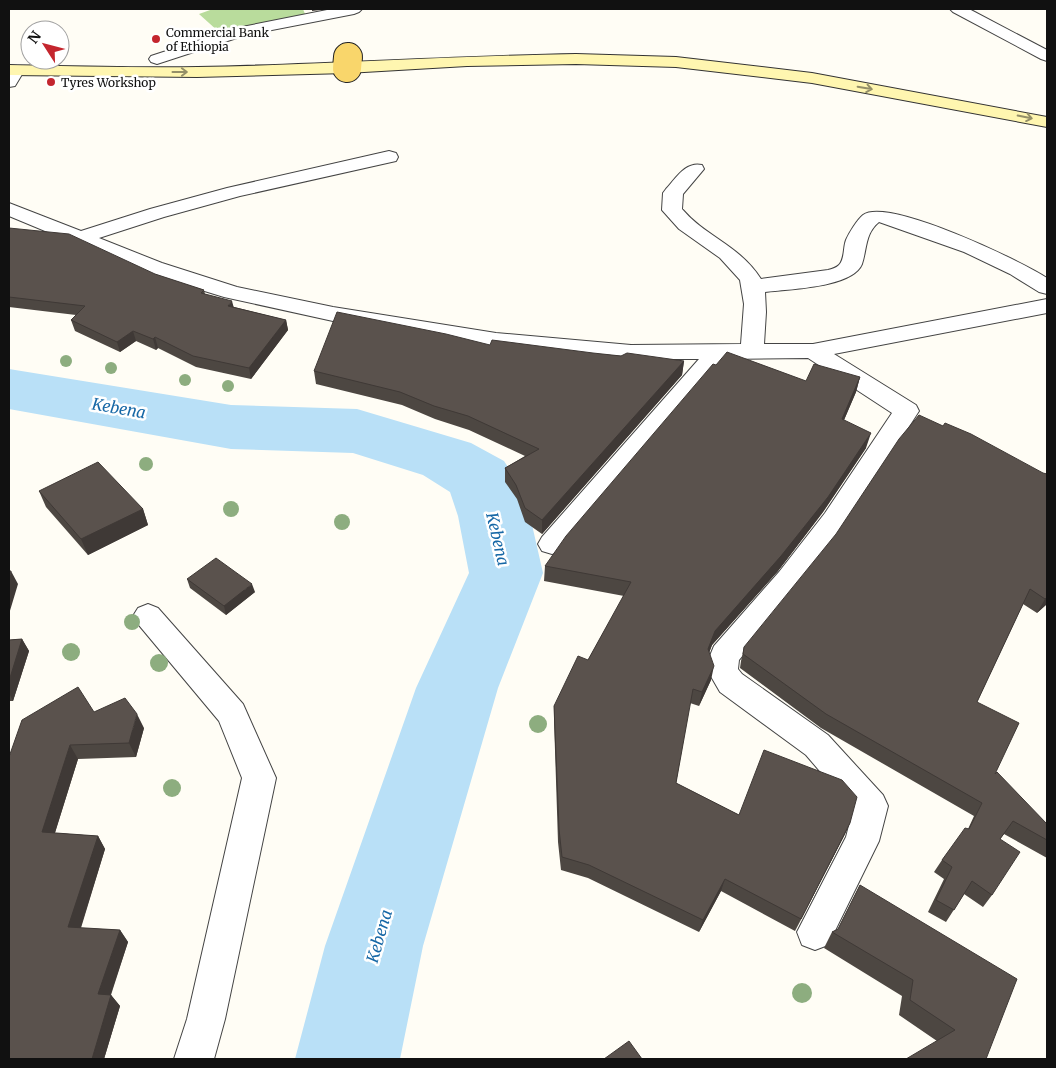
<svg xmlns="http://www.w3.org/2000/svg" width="1056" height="1068" viewBox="0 0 1056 1068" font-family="Merriweather,serif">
	<rect width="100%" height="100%" fill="#fffdf5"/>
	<!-- forest -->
	<path fill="#b9dc9c" d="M213,9h90l2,5 -86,18 -20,-18z"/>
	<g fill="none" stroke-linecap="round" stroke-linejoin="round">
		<!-- river -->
		<path fill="#b9e0f7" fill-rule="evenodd" d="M9,369l222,36 126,4 114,34 33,18 11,17 15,38 13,57 -45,115 -75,258 -23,113h-105l30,-113 91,-258 53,-115 -11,-57 -8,-24 -27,-17 -70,-22 -122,-4 -222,-40z"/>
		<!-- street casing -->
		<g stroke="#444" stroke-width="2">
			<path id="street" d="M332,9h30l-3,3 -5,2 -108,21 -89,29 -6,-2 -2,-3 2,-3 86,-28z
				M950,9h19l78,41v11l-6,-2 -88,-47z
				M16,66l6,1 2,4 -9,15 -6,1v-18z
				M389,151l7,2 2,4 -2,4 -156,35 -76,21 -65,21 63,25 75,24 96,20 163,26 135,12 110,-1 3,-40 -4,-24 -20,-22 -41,-29 -17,-19 1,-17 3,-4c10,-11 20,-28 36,-24l2,4 -21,25 -1,15c25,29 56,35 79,70l67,-9c4,-1 8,-2 11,-5 6,-6 4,-18 7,-25 3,-7 11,-20 17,-25 25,-18 158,46 184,63v16l-8,-2 -29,-18 -46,-22 -85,-30c-14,11 -12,27 -17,42 -10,24 -74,25 -97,28l1,20 -2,32h49l234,-45v14l-213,41 82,51 3,6 -75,116 -45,60 -60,73 -1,9 4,5 86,61 55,60 5,11 -9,35 -51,104 -13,5 -13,-5 -5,-13 49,-95 7,-27 -47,-55 -86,-63 -11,-19 -2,-10 7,-17 65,-74 46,-59 67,-100 -84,-55 -83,1 -163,192 -10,3 -10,-3 -4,-7 4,-7 157,-178h-68l-135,-12 -163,-26 -109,-24 -78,-24 -137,-57v-13l72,28 69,-22 77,-21z
				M148,604l10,4 85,96 33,74 -51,241 -11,40h-40l13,-40 55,-241 -23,-57 -81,-97 -5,-8 5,-8z"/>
		</g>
		<!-- secondary casing -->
		<g stroke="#333" stroke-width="2">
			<path id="secondary" d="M576,54l100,3 136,16 235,44v10l-235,-44 -136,-16 -100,-3 -109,2 -120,7 -150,4 -188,-2v-10c63,1 126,3 189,2 126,-2 252,-11 378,-13z"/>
		</g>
		<!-- primary casing -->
		<g stroke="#222" stroke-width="30">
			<path id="primary" d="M347,68l1,-11"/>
		</g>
		<!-- street -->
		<use href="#street" fill="#fff" fill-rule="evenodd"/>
		<!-- secondary -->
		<use href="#secondary" fill="#fff6b0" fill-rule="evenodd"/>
		<!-- primary -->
		<use href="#primary" stroke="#f9d66b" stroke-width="28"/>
	</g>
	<!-- trees -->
	<g fill="#8dad7f">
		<circle cx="66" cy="361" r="6"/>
		<circle cx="111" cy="368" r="6"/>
		<circle cx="185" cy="380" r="6"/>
		<circle cx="228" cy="386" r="6"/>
		<circle cx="146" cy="464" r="7"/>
		<circle cx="231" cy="509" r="8"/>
		<circle cx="342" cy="522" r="8"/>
		<circle cx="132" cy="622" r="8"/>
		<circle cx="71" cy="652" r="9"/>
		<circle cx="159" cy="663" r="9"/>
		<circle cx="538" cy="724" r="9"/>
		<circle cx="172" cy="788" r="9"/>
		<circle cx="802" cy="993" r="10"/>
	</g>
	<!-- wall -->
	<path fill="#4d4742" d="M9,228l195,62 1,4 29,13 52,13 2,10 -37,49 -55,-12 -38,-19 -2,2 -20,-9 -16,11 -45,-21 -4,-11 5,-5 -67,-8z
		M490,345l194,16 -2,14 -140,159 -17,-12 -8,-23 -12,-17v-14l20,-12 -56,-26 -34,-11 -33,-14 -86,-21 -2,-13z
		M860,377l-4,15 -12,28 22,28 -43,64 -45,59 -66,74 -3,8 2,27 -12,26 -9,-3 -14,80 63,32 111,8 -6,13 -49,95 -74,-40 -22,41 -111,-54 -27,-8 -3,-28 -4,-122v-14l34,-46 36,-64 -80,-15 1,-15 261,-185z
		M1047,474v130l-10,9 -14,-9 -46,98 18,72 52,50v34l-43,-24 -4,5 -8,56 -9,12 -19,-13 -18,28 -18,-10 16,-33 -10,-7 8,-12 26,-31 6,-13 -153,-88 -81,-60 1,-7 3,-14z
		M39,491l104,18 5,16 -60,30 -42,-48z
		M187,579l68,13 -29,23 -36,-27z
		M22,639l7,12 -16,50h-4v-61z
		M144,728l-8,29 -58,2 -23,74 43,3 7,13 -24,79 39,2 8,12 -17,53 9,11 -16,53h-95v-302z
		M860,885l126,174 -49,-18 -38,-26 3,-19 -78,-48 8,-16 6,-3z"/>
	<!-- shaded-wall -->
	<path fill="#3f3936" d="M312,9h17l-17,2z
		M232,301l3,11 -7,-6z
		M286,320l2,10 -37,49 -2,-11z
		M133,331l3,10 -16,11 -3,-10z
		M155,337l3,11 -2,2 -3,-11z
		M684,361l-2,14 -140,159v-14z
		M860,377l-4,15 -18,42 4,-15z
		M871,433l-5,15 -43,64 -45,59 -66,74 -7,18 3,-14 7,-18z
		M143,509l5,16 -60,30 -7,-16z
		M11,571l7,13 -9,30v-35z
		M252,584l3,8 -29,23 -2,-9z
		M1047,597v7l-10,9 8,-14z
		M22,639l7,12 -16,50 -4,-8v-12z
		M714,666l-3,14 -12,26 3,-14z
		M137,714l7,14 -8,29 -7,-14z
		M70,745l8,14 -27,86 -9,-13z
		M850,823l-6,13 -49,95 6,-12z
		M98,836l7,13 -28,90 -9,-12z
		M725,879l-4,12 -22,41 4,-12z
		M120,930l8,12 -21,63 -9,-11z
		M111,995l9,11 -16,53h-12z"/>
	<!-- building -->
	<path fill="#5a524d" stroke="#3f3936" d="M9,228l60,6 86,40 49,16 -3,3 31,8 -4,5 58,14 -37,48 -56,-12 -38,-19 -2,2 -20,-8 -16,11 -46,-22 14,-14 -76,-9z
		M337,312l109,22 44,11 2,-5 101,13 28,3 6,-3 57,8 -142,159 -17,-12 -9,-23 -11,-17 34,-19 -71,-33 -34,-10 -34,-14 -86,-21z
		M727,352l79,29 8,-17 46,13 -18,42 29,14 -43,64 -47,59 -66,75 -7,18 6,17 -12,26 -9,-3 -17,94 63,32 25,-65 78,30 15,17 -7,26 -49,96 -76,-40 -22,41 -114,-55 -27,-8 -3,-28 -5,-123 24,-50 10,4 43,-78 -86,-16 21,-30 147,-172 3,1z
		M919,415l24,11 2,-3 26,11 72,39 4,1v123l-2,2 -15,-10 -53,113 42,21 -24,51 2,-2 50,52v16l-34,-19 -13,18 20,13 -28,43 -20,-14 -18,29 -18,-10 16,-33 -10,-7 23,-32 4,1 13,-26 -156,-89 -83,-60 1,-7 92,-113 63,-95z
		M98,462l45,47 -62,30 -42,-48z
		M216,558l36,26 -28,22 -37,-27z
		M9,571h2l-2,8z
		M22,639l-13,42v-41z
		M78,687l16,25 31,-14 12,16 -8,29 -59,2 -28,87 56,4 -30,91 52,3 -22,64 13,1 -19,64h-83v-302l13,-37z
		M860,885l157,94 -31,80h-80l49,-29 -45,-30 3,-20 -81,-48 6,-3z
		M629,1041l13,18h-38z"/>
	<!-- one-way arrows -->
	<defs><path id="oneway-shaft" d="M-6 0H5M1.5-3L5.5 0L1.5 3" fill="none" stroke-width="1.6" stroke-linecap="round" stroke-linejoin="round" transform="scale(1.25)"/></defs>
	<g stroke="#948f68">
		<use href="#oneway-shaft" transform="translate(180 72)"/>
		<use href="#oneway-shaft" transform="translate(865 88) rotate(10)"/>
		<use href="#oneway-shaft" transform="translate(1025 117) rotate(11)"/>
	</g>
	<!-- markers -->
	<g fill="#c4262e" stroke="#fff" stroke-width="2">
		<circle cx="156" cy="39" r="5"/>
		<circle cx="51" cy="82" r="5"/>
	</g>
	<g text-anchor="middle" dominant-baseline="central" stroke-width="5" stroke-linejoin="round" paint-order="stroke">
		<!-- far-poi labels -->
		<g font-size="12" fill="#111" stroke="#fff" text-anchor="start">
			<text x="166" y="32">Commercial Bank<tspan x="166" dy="14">of Ethiopia</tspan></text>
			<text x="61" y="82">Tyres Workshop</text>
		</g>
		<!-- water labels -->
		<g font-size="16" font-style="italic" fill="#1768a6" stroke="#fff">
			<text transform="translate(119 408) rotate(10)">Kebena</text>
			<text transform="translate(498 539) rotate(77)">Kebena</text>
			<text transform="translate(379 936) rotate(-74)">Kebena</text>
		</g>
	</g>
	<!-- border -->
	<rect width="1056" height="1068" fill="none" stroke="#111111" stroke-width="20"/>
	<!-- north arrow -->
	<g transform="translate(45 45) rotate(306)"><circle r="24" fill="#ffffff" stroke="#a0a0a0"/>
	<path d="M0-4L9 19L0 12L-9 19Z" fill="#c4262e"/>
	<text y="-8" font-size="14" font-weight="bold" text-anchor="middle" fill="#111111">N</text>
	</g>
</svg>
